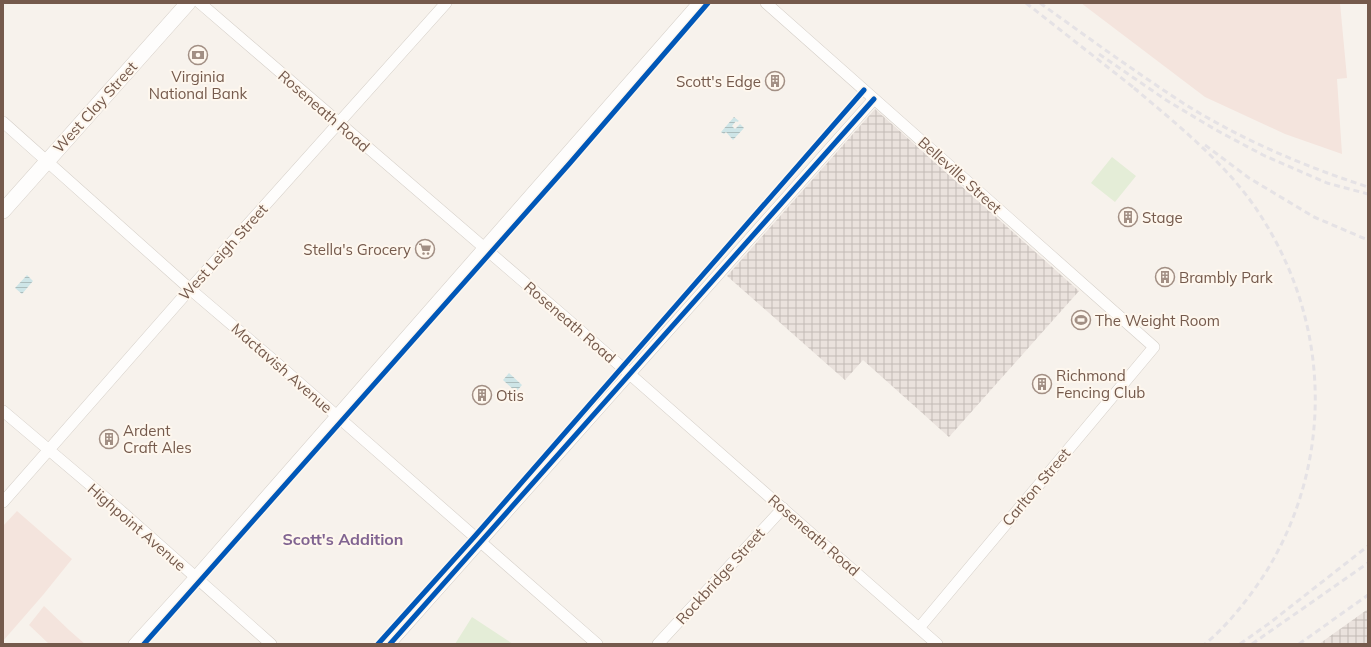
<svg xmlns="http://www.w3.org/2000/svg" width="1371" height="647" viewBox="0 0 1371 647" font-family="Mulish,sans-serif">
	<defs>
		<pattern id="industrial-grid" width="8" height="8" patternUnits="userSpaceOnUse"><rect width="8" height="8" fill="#eae2dd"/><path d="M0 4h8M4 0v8" fill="none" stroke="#c2bab5"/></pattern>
		<pattern id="water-rules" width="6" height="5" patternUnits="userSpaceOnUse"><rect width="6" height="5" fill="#cee5e7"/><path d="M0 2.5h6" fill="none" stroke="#acbdbd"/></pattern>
	</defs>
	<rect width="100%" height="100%" fill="#f7f2ec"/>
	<!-- commercial -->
	<path fill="#f4e4dd" d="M1081,3h259l7,75 -10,1 5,75 -57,-20 -80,-37z
		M17,511l55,48 -29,36 -40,46v-115z
		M44,606l25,24 16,14h-36l-20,-19z"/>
	<!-- industrial -->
	<path fill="url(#industrial-grid)" d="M875,109l204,182 -130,146 -86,-77 -18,20 -118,-104z
		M1368,609v35h-49z"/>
	<!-- green -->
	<path fill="#e4edd7" d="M1112,157l24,19 -21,26 -24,-19z
		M472,617l41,27h-58z"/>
	<!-- water -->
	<path fill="url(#water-rules)" d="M734,117l5,4 -2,1 -1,-1 -4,5 3,3 5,-5 4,4 -11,12 -7,-8 -2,2 -3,-2z
		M27,275l6,6 -11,13 -7,-6z
		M509,373l13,12 -6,7 -13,-12z"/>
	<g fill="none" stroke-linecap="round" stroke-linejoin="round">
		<!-- street casing -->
		<g stroke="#d4cec7" stroke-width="12">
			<path id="street" d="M200,3l367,316 370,325
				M766,3l388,344 -235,281
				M3,122l187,167 82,70 325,285
				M3,411l118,100 150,133
				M3,502l187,-213 256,-286
				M134,644l61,-67 503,-574
				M390,644l484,-545
				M658,644l125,-136"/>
		</g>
		<!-- secondary casing -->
		<g stroke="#d6cfc8" stroke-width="16">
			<path id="secondary" d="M3,211l185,-208"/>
		</g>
		<!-- street -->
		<use href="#street" stroke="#fefdfc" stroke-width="11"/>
		<!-- secondary -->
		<use href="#secondary" stroke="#fefdfc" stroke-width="15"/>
		<!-- rail -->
		<path stroke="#e5e2e5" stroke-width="3" stroke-dasharray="6 4" stroke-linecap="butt" d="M1026,3l112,88
			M1040,3c47,34 94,68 143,100 57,36 120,63 185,84
			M1099,54l67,46 50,30 47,25 64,28 41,11
			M1134,88c46,39 99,81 130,133 67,108 69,242 2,351 -17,26 -37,52 -61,72
			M1205,145l44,33 65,39 54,23
			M1240,644l31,-22 97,-76
			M1252,644l116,-81
			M1299,644l69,-49"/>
		<!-- cycleway casing -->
		<g stroke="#fef7ee" stroke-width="8">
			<path id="cycleway" d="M144,644l426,-481 138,-160
				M378,644l97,-108 389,-446
				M390,644l484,-545"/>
		</g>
		<!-- cycleway -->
		<use href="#cycleway" stroke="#0057b8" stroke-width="5"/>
	</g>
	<!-- icons -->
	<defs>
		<g id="bank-ring" transform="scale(1)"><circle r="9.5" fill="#fef7ee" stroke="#a28f84" stroke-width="1.5"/><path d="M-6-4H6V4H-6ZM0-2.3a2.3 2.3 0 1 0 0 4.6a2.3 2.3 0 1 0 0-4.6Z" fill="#a28f84"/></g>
		<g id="building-ring" transform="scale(1)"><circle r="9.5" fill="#fef7ee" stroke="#a28f84" stroke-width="1.5"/><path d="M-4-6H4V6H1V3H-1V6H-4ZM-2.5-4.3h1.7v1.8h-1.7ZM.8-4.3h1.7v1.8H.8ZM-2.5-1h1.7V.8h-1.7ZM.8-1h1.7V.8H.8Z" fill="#a28f84"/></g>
		<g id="supermarket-ring" transform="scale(1)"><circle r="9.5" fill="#fef7ee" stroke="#a28f84" stroke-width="1.5"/><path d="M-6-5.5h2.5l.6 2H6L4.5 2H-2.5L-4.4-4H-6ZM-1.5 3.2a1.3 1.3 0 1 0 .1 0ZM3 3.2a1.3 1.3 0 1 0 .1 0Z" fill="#a28f84"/></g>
		<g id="stadium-ring" transform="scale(1)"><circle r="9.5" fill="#fef7ee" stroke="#a28f84" stroke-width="1.5"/><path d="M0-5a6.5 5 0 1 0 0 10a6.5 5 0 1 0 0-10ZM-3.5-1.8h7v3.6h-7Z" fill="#a28f84"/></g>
	</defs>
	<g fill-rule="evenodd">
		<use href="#bank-ring" x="198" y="55"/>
		<use href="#building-ring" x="775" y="81"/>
		<use href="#building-ring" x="1128" y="217"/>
		<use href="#supermarket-ring" x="425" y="249"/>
		<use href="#building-ring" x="1165" y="277"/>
		<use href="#stadium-ring" x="1081" y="320"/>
		<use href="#building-ring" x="1042" y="384"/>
		<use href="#building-ring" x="482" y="395"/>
		<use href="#building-ring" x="109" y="439"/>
	</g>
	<g text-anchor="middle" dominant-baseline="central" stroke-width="4" stroke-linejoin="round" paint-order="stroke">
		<!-- poi labels -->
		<g font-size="15" fill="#755a4c" stroke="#fef7ee" text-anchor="start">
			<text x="198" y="76" text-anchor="middle">Virginia<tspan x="198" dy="17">National Bank</tspan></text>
			<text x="761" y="81" text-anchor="end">Scott's Edge</text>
			<text x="1142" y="217">Stage</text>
			<text x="411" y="249" text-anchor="end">Stella's Grocery</text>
			<text x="1179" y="277">Brambly Park</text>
			<text x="1095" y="320">The Weight Room</text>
			<text x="1056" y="375">Richmond<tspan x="1056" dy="17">Fencing Club</tspan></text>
			<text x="496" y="395">Otis</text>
			<text x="123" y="430">Ardent<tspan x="123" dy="17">Craft Ales</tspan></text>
		</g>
		<!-- street labels -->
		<g font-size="15" fill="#755a4c" stroke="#fef7ee">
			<text transform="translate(95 107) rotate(-48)">West Clay Street</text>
			<text transform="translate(324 111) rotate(41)">Roseneath Road</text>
			<text transform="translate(960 175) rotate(42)">Belleville Street</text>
			<text transform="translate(223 252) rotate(-48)">West Leigh Street</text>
			<text transform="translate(570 322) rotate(41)">Roseneath Road</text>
			<text transform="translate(282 368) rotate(41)">Mactavish Avenue</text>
			<text transform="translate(1036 487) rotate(-50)">Carlton Street</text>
			<text transform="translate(137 527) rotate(41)">Highpoint Avenue</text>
			<text transform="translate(814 535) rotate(41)">Roseneath Road</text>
			<text transform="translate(720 576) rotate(-48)">Rockbridge Street</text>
		</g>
		<!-- neighbourhood labels -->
		<g font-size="16" font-weight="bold" fill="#806491" stroke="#fef7ee">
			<text x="343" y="539">Scott's Addition</text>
		</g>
	</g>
	<!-- border -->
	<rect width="1371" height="647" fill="none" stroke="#755a4c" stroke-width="8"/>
</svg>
